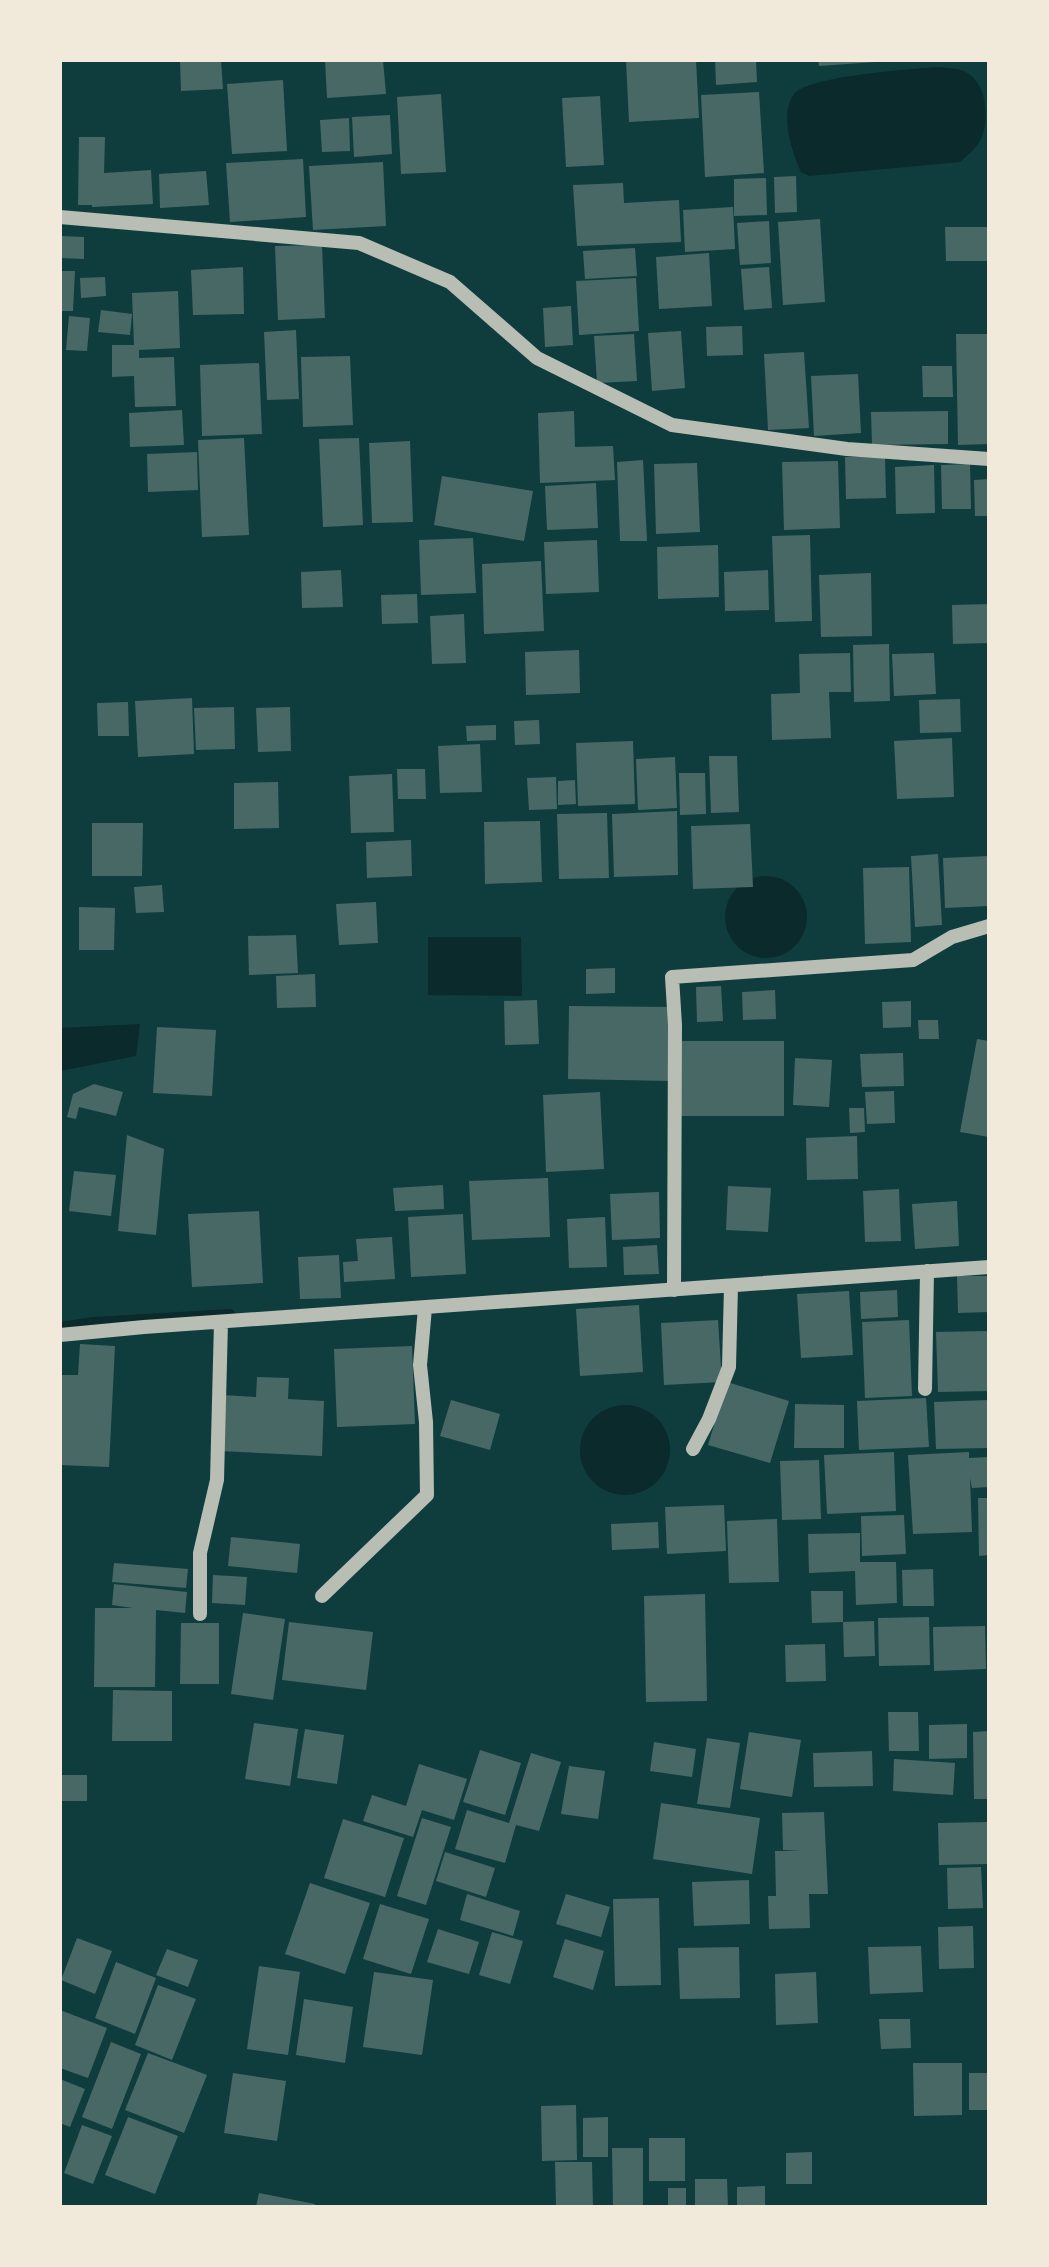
<svg xmlns="http://www.w3.org/2000/svg" width="1049" height="2267" viewBox="0 0 1049 2267" font-family="Lato,sans-serif">
	<rect width="100%" height="100%" fill="#0f3d3e"/>
	<!-- water -->
	<path fill="#0a2a2b" d="M939,67c7,1 18,1 25,4 23,10 26,48 17,68 -5,10 -13,16 -21,23l-151,14 -8,-4c-9,-20 -22,-58 -7,-78 14,-18 118,-25 145,-27z
		M725 917a41 41 0 1 1 82 0a41 41 0 1 1-82 0Z
		M428,937h93l1,59 -94,-1z
		M140,1024l-4,32 -76,15v-43z
		M580 1450a45 45 0 1 1 90 0a45 45 0 1 1-90 0Z"/>
	<g fill="none" stroke-linecap="round" stroke-linejoin="round">
		<!-- stream -->
		<path stroke="#0a2a2b" stroke-width="10" d="M60,1327l34,-5 136,-8"/>
	</g>
	<!-- building -->
	<path fill="#486865" d="M180,60h41l2,29 -42,2z
		M325,60h58l3,34 -59,4z
		M626,60h70l3,58 -70,4z
		M715,60h41l1,22 -41,3z
		M818,60h57v2l-56,4z
		M283,80l4,71 -55,3 -5,-70z
		M759,92l5,81 -59,4 -4,-82z
		M441,94l5,78 -45,2 -4,-77z
		M600,96l4,69 -38,2 -4,-69z
		M390,115l2,39 -38,3 -2,-40z
		M349,118l1,33 -28,1 -2,-32z
		M79,137h26l-1,36 47,-3 2,34 -61,3v-2h-14z
		M303,159l3,58 -76,5 -4,-59z
		M383,162l3,64 -73,4 -4,-64z
		M206,171l3,34 -49,3 -1,-34z
		M796,176l1,36 -22,1 -1,-36z
		M766,178l1,37 -33,1v-37z
		M623,183l1,20 55,-3 2,42 -104,4 -4,-61z
		M733,207l2,42 -50,3 -2,-42z
		M820,219l5,83 -42,3 -5,-83z
		M769,221l2,42 -31,2 -3,-42z
		M945,227h43l1,34h-43z
		M60,236l24,1v22l-24,-1z
		M322,245l3,73 -47,2 -3,-74z
		M635,248l2,28 -52,3 -2,-28z
		M709,253l3,53 -53,3 -3,-52z
		M243,267l1,47 -51,1 -2,-45z
		M769,267l3,41 -28,2 -3,-41z
		M60,271h15l-2,40h-13z
		M105,277l1,19 -25,2 -1,-20z
		M636,278l3,53 -60,4 -3,-54z
		M178,291l2,57 -41,2v8l35,-1 2,49 -41,1 -1,-31 -22,1v-32h22l-2,-52z
		M571,306l2,39 -28,2 -2,-39z
		M101,310l31,4 -2,21 -32,-3z
		M69,316l21,2 -3,33 -21,-1z
		M742,326l1,29 -36,1 -1,-29z
		M296,330l3,69 -32,1 -3,-68z
		M681,331l4,57 -33,3 -4,-58z
		M634,334l3,47 -40,2 -3,-47z
		M956,334h33v110l-31,1z
		M804,352l5,76 -41,2 -4,-76z
		M350,356l3,69 -50,2 -2,-70z
		M259,363l3,71 -60,2 -2,-71z
		M922,366h30l1,31h-30z
		M858,374l3,59 -47,3 -3,-60z
		M182,410l2,35 -54,2 -1,-34z
		M574,411l1,36 38,-1 2,34 -75,3 -2,-70z
		M948,411v33l-76,1 -1,-33z
		M244,438l5,97 -47,2 -4,-97z
		M359,438l4,87 -40,2 -4,-88z
		M410,441l3,81 -41,1 -3,-80z
		M197,452l1,38 -50,2 -1,-38z
		M885,456l1,42 -40,1 -1,-42z
		M643,460l4,81h-27l-3,-79z
		M838,461l2,67 -56,2 -2,-68z
		M697,463l3,69 -44,2 -2,-70z
		M970,464l1,45h-29l-1,-44z
		M934,465l1,48 -39,1 -1,-47z
		M442,476l91,15 -9,50 -90,-16z
		M989,479v37h-14l-1,-36z
		M596,483l2,45 -51,2 -2,-44z
		M810,535l2,86 -37,1 -3,-86z
		M473,538l3,55 -55,2 -2,-55z
		M597,540l2,52 -53,2 -2,-52z
		M718,545l1,52 -61,2 -1,-52z
		M541,561l3,70 -60,3 -2,-70z
		M341,570l2,37 -41,1 -1,-36z
		M768,570l1,40 -44,1 -1,-39z
		M871,573l1,63 -51,1 -2,-62z
		M417,594l1,29 -36,1 -1,-29z
		M989,604v39l-36,1 -1,-39z
		M464,614l2,49 -34,1 -2,-48z
		M889,644l1,57 -36,1 -1,-57z
		M579,650l1,43 -54,2 -1,-43z
		M850,653l1,39h-22l2,46 -59,2 -1,-46 29,-1 -1,-39z
		M934,653l2,41 -42,2 -2,-42z
		M192,698l2,56 -56,3 -3,-56z
		M960,699l1,33 -41,1 -1,-33z
		M128,702l1,34h-31l-1,-33z
		M234,707l1,42 -39,1 -2,-42z
		M290,707l1,44 -33,1 -2,-44z
		M539,720l1,24 -25,1 -1,-24z
		M496,725v15l-29,1 -1,-15z
		M952,738l2,59 -57,2 -3,-58z
		M633,741l2,63 -57,2 -2,-63z
		M480,744l2,48 -42,1 -2,-47z
		M709,756h28l2,56 -28,1z
		M675,757l2,51 -39,2 -2,-51z
		M397,769h28l1,30h-28z
		M679,773h26l1,41 -26,1z
		M392,774l2,58 -43,1 -2,-57z
		M556,777l1,32 -28,1 -2,-32z
		M575,780l1,24 -18,1v-24z
		M278,782l1,46 -45,1v-46z
		M677,811l1,64 -64,2 -2,-63z
		M607,813l2,65 -50,1 -2,-65z
		M540,821l2,61 -57,2 -1,-62z
		M92,823h51l-1,53h-50z
		M750,824l3,63 -60,2 -2,-63z
		M411,840l1,36 -45,2 -1,-36z
		M938,854l4,71 -27,2 -4,-71z
		M989,856v50l-44,2 -2,-50z
		M909,867l2,75 -46,2 -2,-76z
		M162,885l2,27 -28,1 -2,-26z
		M376,902l2,41 -39,2 -3,-41z
		M79,907l36,1 -1,42h-35z
		M296,935l2,38 -49,2 -1,-39z
		M615,968v25l-29,1v-25z
		M315,974l1,33 -39,1 -1,-32z
		M721,986l2,35 -26,1 -1,-35z
		M775,990l1,29 -33,1 -1,-28z
		M537,1000l2,44 -34,1 -1,-44z
		M911,1001v26l-28,1 -1,-26z
		M569,1006l101,1v74l-102,-2z
		M918,1020h20l1,19h-20z
		M157,1027l59,3 -4,66 -59,-3z
		M977,1039l12,2v96l-29,-5z
		M680,1041h104v75h-104z
		M903,1053l1,33 -42,1 -2,-33z
		M795,1058l37,2 -3,47 -36,-2z
		M94,1084l29,8 -7,24 -37,-9 -3,12 -9,-2 6,-23z
		M894,1091l1,32 -28,1 -2,-32z
		M600,1092l4,77 -58,3 -3,-77z
		M849,1108h15l1,24 -15,1z
		M127,1135l37,14 -8,86 -38,-4z
		M857,1136l1,43 -51,1 -1,-42z
		M74,1171l42,4 -5,41 -42,-5z
		M548,1178l2,59 -78,3 -3,-59z
		M443,1185l1,24 -49,2 -2,-23z
		M728,1186l43,2 -3,44 -42,-2z
		M899,1189l2,52 -36,1 -2,-51z
		M659,1192l1,46 -48,2 -2,-46z
		M957,1201l2,45 -44,3 -3,-45z
		M259,1211l4,72 -71,4 -4,-73z
		M463,1214l3,60 -55,3 -3,-60z
		M605,1217l2,50 -38,1 -2,-49z
		M392,1237l3,42 -51,3 -1,-20 15,-1 -2,-22z
		M657,1245l2,29 -35,1 -1,-28z
		M339,1255l2,43 -41,1 -2,-42z
		M957,1276h32v36l-31,1z
		M897,1290l1,27 -37,2 -1,-27z
		M849,1291l4,64 -52,3 -4,-64z
		M639,1305l4,67 -63,4 -4,-67z
		M718,1320l4,62 -58,3 -3,-62z
		M909,1320l3,76 -47,2 -3,-76z
		M989,1331v60l-51,1 -2,-60z
		M80,1344l35,2 -6,121 -49,-2 1,-90h17z
		M412,1346l3,78 -78,3 -3,-78z
		M257,1377l32,1 -1,21 36,2 -2,55 -102,-5 2,-56 34,2z
		M727,1382l62,19 -19,62 -62,-18z
		M926,1398l3,49 -70,3 -2,-49z
		M451,1400l49,14 -10,36 -50,-14z
		M989,1400v48l-53,1 -2,-47z
		M795,1404l49,1v43h-50z
		M894,1452l2,59 -69,3 -3,-59z
		M969,1452v6l20,-1v30l-17,1 -2,-10 2,54 -59,2 -5,-79z
		M819,1460l2,59 -39,1 -2,-59z
		M978,1498h11v57l-10,1z
		M724,1505l2,46 -59,3 -2,-47z
		M904,1515l2,39 -44,2 -1,-40z
		M777,1519l2,63 -50,1 -2,-62z
		M658,1522l1,26 -47,2 -1,-26z
		M860,1533v29h36l1,41 -41,2 -1,-34 -46,2 -1,-39z
		M231,1537l69,7 -3,29 -69,-7z
		M114,1563l74,6 -2,19 -74,-6z
		M933,1569l1,37h-31l-1,-36z
		M213,1575l34,2 -2,28 -33,-2z
		M114,1584l73,8 -2,21 -29,-3 -1,77h-61l1,-79h38l-21,-3z
		M811,1591h32v31l-31,1z
		M705,1594l2,107 -61,1 -2,-106z
		M243,1613l42,6 -12,81 -42,-6z
		M929,1617l1,48 -51,1 -1,-48z
		M874,1621l1,35 -31,1 -1,-35z
		M289,1622l84,10 -7,58 -84,-10z
		M181,1623h38v61h-39z
		M985,1626l1,43 -52,2 -1,-44z
		M825,1644l1,37 -40,1 -1,-37z
		M113,1690l59,1v50h-60z
		M888,1712h30l1,39h-30z
		M254,1723l44,6 -8,57 -45,-7z
		M967,1724v34l-38,1v-34z
		M305,1729l39,6 -7,49 -40,-6z
		M989,1731v68h-15l-1,-67z
		M749,1732l52,8 -9,57 -52,-8z
		M707,1738l33,5 -10,65 -33,-4z
		M654,1742l42,7 -4,28 -42,-6z
		M480,1750l41,13 -16,52 -42,-13z
		M872,1751l1,35 -59,1 -1,-34z
		M531,1753l30,9 -22,69 -23,-6 -11,38 -50,-14 12,-39 42,13z
		M894,1759l61,4 -2,32 -60,-4z
		M419,1764l48,15 -13,41 -32,-10 -9,27 -50,-16 9,-26 34,11z
		M569,1766l36,5 -7,48 -37,-5z
		M60,1775h27v26h-27z
		M661,1803l99,15 -8,56 -99,-15z
		M824,1812l4,82h-19l1,34 -41,1 -1,-33h8l-1,-45h26l-18,-1 -1,-37z
		M422,1818l29,9 -25,78 -29,-9z
		M343,1819l61,19 -19,59 -61,-19z
		M989,1822v42l-50,1 -1,-42z
		M445,1852l50,16 -9,29 -50,-16z
		M981,1867l2,41 -35,1 -1,-41z
		M749,1880l1,44 -56,2 -2,-44z
		M310,1883l60,20 -25,71 -60,-20z
		M467,1894l53,17 -7,25 -53,-16z
		M566,1894l44,13 -9,30 -45,-13z
		M659,1898l2,87 -46,1 -2,-87z
		M380,1904l49,15 -18,55 -48,-15z
		M973,1926l1,42 -35,1 -1,-42z
		M438,1929l41,13 -10,32 -42,-12z
		M492,1932l31,9 -13,43 -31,-9z
		M77,1938l35,13 -17,43 -34,-14z
		M565,1939l39,12 -11,39 -40,-13z
		M921,1946l2,46 -53,2 -2,-47z
		M739,1947l1,51 -60,1 -2,-51z
		M167,1949l31,11 -10,27 -32,-12z
		M116,1962l40,16 -21,56 -40,-16z
		M259,1966l41,6 -12,83 -41,-6z
		M374,1972l59,8 -11,75 -59,-8z
		M816,1972l2,51 -42,2 -1,-51z
		M158,1985l38,14 -24,61 -37,-15z
		M304,1999l49,8 -8,56 -49,-8z
		M60,2010l47,18 -19,50 -28,-10z
		M879,2019h31l1,29 -30,1z
		M111,2042l30,12 -29,75 -30,-12z
		M148,2053l59,22 -23,58 -59,-23z
		M913,2063h49v52l-48,1z
		M233,2073l53,8 -9,60 -53,-8z
		M969,2073h20v37h-20z
		M60,2079l25,10 -15,38 -10,-4z
		M576,2105l1,55 -35,1 -1,-55z
		M128,2117l50,19 -23,58 -50,-19z
		M608,2117v40h-25v-39z
		M82,2125l30,11 -19,48 -29,-11z
		M649,2138h36v43h-36z
		M612,2148h31v59h-30z
		M812,2152v32h-26v-31z
		M555,2162h37l1,45h-37z
		M695,2179h32l1,28h-33z
		M765,2186v21h-28v-20z
		M668,2188h18v19h-18z
		M259,2193l56,11 -1,3h-58z"/>
	<g fill="none" stroke-linecap="round" stroke-linejoin="round">
		<!-- tertiary -->
		<path stroke="#b8beb3" stroke-width="14" d="M60,217l299,26 91,39 87,76 135,67 175,24 142,10
			M674,1290l1,-265 -3,-48 241,-17 39,-23 37,-11
			M60,1335l84,-8 845,-60
			M925,1389l2,-118
			M693,1449l16,-30 20,-52 2,-81
			M322,1596l105,-101 -1,-73 -6,-57 5,-57
			M200,1614v-61l17,-73 4,-158"/>
	</g>
	<!-- border -->
	<rect width="1049" height="2267" fill="none" stroke="#f1e9da" stroke-width="124"/>
</svg>
